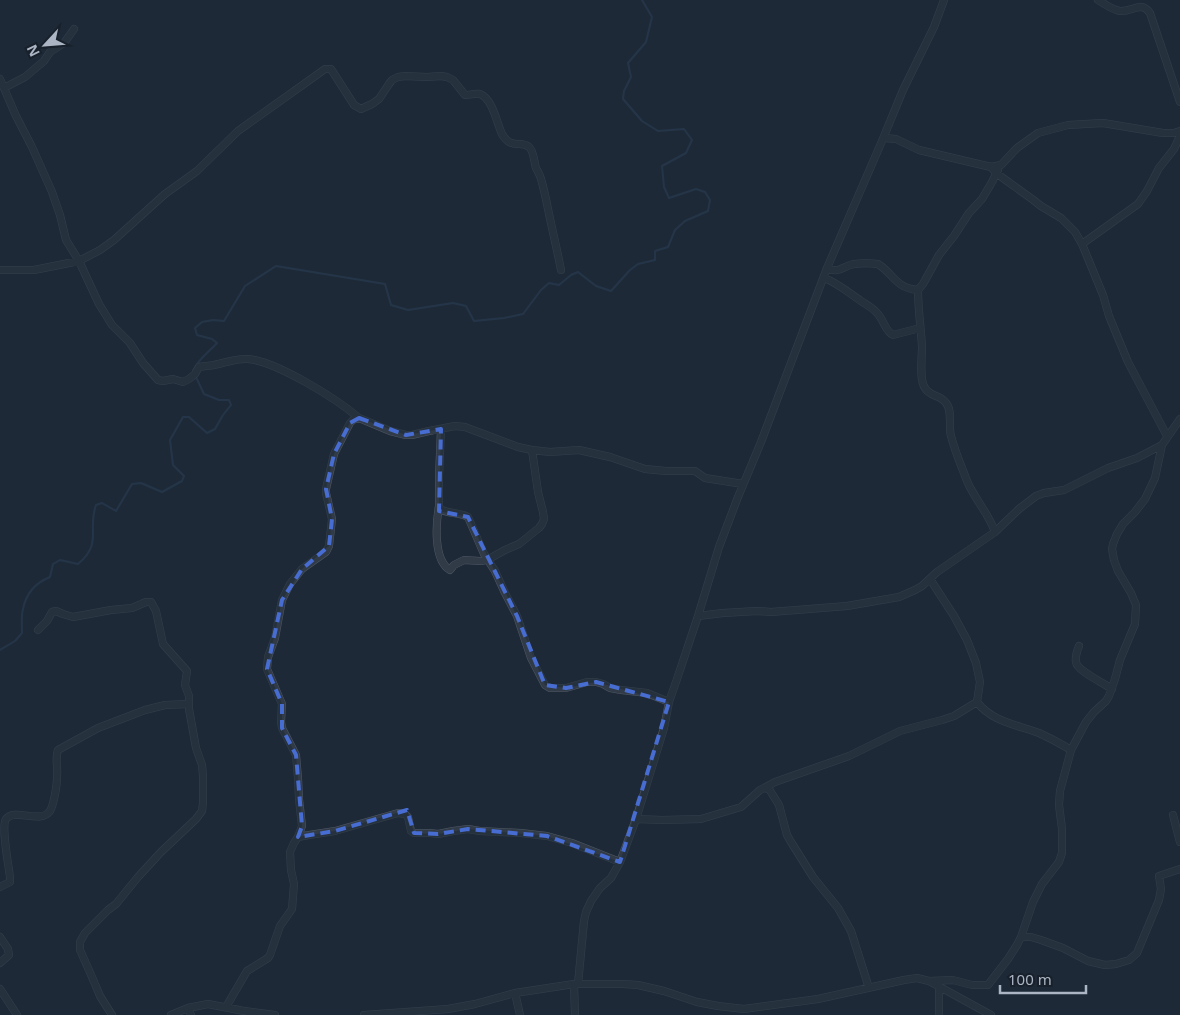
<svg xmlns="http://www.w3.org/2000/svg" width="1180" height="1015" viewBox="0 0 1180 1015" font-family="'Noto Sans',sans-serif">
	<rect width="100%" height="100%" fill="#1e2937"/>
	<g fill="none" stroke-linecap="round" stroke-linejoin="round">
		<!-- stream -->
		<path stroke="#30445f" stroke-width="2" d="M193,371c5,-12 16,-19 24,-28l-5,-4 -15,-4 -2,-7 7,-6 11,-2 11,1 21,-35 31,-20 109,18 6,21 17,5 45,-7 13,3 8,15 30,-3 19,-4 18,-24 8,-7 10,2 12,-10 7,-3 18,14 15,5 19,-21 8,-6 17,-4v-9l13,-4 7,-17 10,-9 23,-10 2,-11 -5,-8 -9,-3 -27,9 -5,-11 -2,-21 24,-13 6,-13 -8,-11 -26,2 -16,-10 -19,-22 1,-8 7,-14 -3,-14 18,-21 6,-25 -10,-17
			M0,650l15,-9 7,-8c0,-7 -1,-17 1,-24 3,-15 12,-26 27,-32l3,-13 7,-4 18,4c25,-21 9,-34 18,-59l6,-2 14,8 16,-27 9,-1 21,9 20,-11 2,-5 -11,-11 -3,-25 13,-23h6l18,16 8,-4 8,-14 8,-10 -2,-5h-10l-15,-6 -9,-19"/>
		<!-- minor casing -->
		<g stroke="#4f5865" stroke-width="8">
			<path id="minor" d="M1098,0c6,4 15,10 22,11 13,1 21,-11 30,2l30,89
				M0,79l16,37 16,31 20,45 8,23 6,25 13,21 20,43 13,21 18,18 13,20 15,17 5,1 10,-2 10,3 6,-3 6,-5 4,-7c5,-1 10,-1 15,-2 11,-2 22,-7 34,-6 28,2 89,40 111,59
				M4,88l21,-11 19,-16 6,-9 14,-9 10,-14
				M884,138l12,1 23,11 72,17 10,-2 16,-17 21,-15 30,-8 35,-2 60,10h11l6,-2
				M991,167l5,6 11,8 25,18 9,7 20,12 14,14 7,12 21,51 6,21 19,46 39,74
				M1082,244l56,-40 9,-13 12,-23 15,-19 6,-13
				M827,268c13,6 15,-2 27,-4 8,-1 16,-1 24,0 16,10 17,24 40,26l5,-6 16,-29 15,-19 15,-23 13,-14 10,-17 6,-12
				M0,270h34l45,-9 21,-11 14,-10 51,-46 32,-23 41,-40 87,-62h6l23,36 7,4 11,-5 7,-5 10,-15 3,-4 6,-3 7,-1 22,1 14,-1 6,1 6,3 12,15c5,0 11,-2 15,-1 13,5 17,30 22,40 9,16 19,6 27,13 5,4 5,15 7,21 2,4 4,7 5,11 3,10 5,20 7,30 4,20 9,40 13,61
				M824,278c14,5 25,15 37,23 6,4 12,7 16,12 7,7 8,18 16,22l27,-7
				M918,290c0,19 3,38 4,57 0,10 -3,33 3,41 5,9 16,7 21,15 7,8 2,23 5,33 3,11 7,22 11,32 3,7 5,15 9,21 8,15 19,28 24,43
				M441,429l-2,48v29l1,3c8,5 19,3 28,8l16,37 11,17 10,22 12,23 14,42 14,27 5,3h16l21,-6h9l7,2 7,4 11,2 26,3 22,9
				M439,506c-3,17 -6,54 11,64l4,-5 10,-5 16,1 7,-1 18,-10 14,-6 20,-16 3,-4 2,-5 -1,-7 -5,-20 -6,-42
				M930,579l24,37 13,24 9,23 4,19 -3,20c15,20 41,23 62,31 11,5 22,11 32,17
				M698,616l25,-3 34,-2 14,1 76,-6 52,-9 16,-7 7,-4 15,-14 58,-40 24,-23 17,-13 8,-3 20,-3 44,-22 29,-10 25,-13
				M38,630l9,-9 5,-9 4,-1 7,3 10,3 38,-7 21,-2 14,-6h5l5,9 7,33 24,27 -2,14 4,11v13l7,39 6,17 1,11v27l-1,8 -6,8 -35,33 -23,25 -22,27 -8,6 -23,23 -5,9v8l12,27 8,19 12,19
				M1079,646c-2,5 -4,11 -3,16 1,9 28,21 36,27
				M764,788l11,-6 74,-26 51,-25 42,-11 12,-4 23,-14
				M1173,815l7,27
				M636,819l26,1 39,-1 40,-12 19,-17 4,-2 5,1 10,16 8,30 4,7 22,35 25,31 13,23 18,57
				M298,837l11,-2 26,-4 63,-18 7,1 3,3 3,14 3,2h16l8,1 15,-3 15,-2 12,2 41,2 26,3 25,7 48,19
				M0,887l10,-5v-5c-1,-9 -9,-51 -4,-58 9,-12 34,6 44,-8 4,-7 7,-26 7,-34 1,-9 -2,-19 1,-27l40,-22 47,-18 20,-5 24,-1
				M0,937l8,12 1,6 -9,8
				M1021,937h10l10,3 22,8 25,13 17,4 11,-1 13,-4 8,-7 22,-53 2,-11 -2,-13 21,-7
				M929,981l24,-1 19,5h16l20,-26 9,-14 4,-8 12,-35 9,-18 17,-22 3,-9v-24l-3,-24 1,-14 11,-41 15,-28 8,-10 12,-11 3,-5 6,-17 5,-19 15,-36 1,-19 -5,-12 -13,-22 -4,-11 -2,-11 1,-5 4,-10 6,-10 12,-12 10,-13 10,-21 7,-33 18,-26
				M574,984l1,31
				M578,984l6,-63 2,-9 5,-11 9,-13 11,-10 9,-16 16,-43 28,-91 5,-26 8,-23 21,-63 21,-69 19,-50 23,-55 66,-174 55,-127 21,-51 31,-63 10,-27
				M0,989l17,26
				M515,993l5,22
				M226,1007l21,-36 21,-13 2,-3 10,-29 12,-17 2,-25 -3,-14 -1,-18 4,-9 4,-6 4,-11 -3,-27 -1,-21 -2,-23 -14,-27 -1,-6 1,-18 -15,-35 1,-12 7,-19 7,-38 8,-16 12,-15 24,-17 3,-6 3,-27 -6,-26v-4l8,-35 16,-31 3,-3 6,-2 31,13 16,4h6l17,-4 26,-5 10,1 53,20 14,3 18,2 29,-2 31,7 35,12 21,2h29l10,7 38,6
				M188,1008l3,7
				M171,1015l17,-7 20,-4 36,7 31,4
				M364,1015l84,-6 27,-5 40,-11 59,-9h49l15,1 26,6 33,11 21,4 26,3 74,-10 86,-19 13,-2 12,3 62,34
				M939,1015v-29"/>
		</g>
		<!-- minor -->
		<use href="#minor" stroke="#313b47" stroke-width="7"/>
	</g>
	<!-- marked area -->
	<path d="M0 0H1180V1015H0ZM359,418l47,17 35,-6 -2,82 29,6 49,99 28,69 21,3 30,-6 73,20 -49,160 -73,-26 -79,-7 -30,5 -24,-1 -7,-23 -72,21 -37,6 4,-11 -6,-71 -14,-27v-24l-15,-35 15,-69 20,-31 27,-23 3,-27 -6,-30 8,-35 16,-31z" fill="#1e2937" fill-opacity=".55" fill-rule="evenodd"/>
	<path fill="none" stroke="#486dd2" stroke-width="4" stroke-dasharray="10 6" stroke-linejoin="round" d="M359,418l47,17 35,-6 -2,82 29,6 49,99 28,69 21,3 30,-6 73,20 -49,160 -73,-26 -79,-7 -30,5 -24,-1 -7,-23 -72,21 -37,6 4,-11 -6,-71 -14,-27v-24l-15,-35 15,-69 20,-31 27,-23 3,-27 -6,-30 8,-35 16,-31z"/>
	<!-- north arrow -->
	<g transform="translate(45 45) rotate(244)" stroke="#17202b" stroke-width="4" paint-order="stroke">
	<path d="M0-4L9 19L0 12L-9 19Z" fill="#abb5c4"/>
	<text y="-8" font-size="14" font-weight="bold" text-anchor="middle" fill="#abb5c4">N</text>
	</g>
	<!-- scale -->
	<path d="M1000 985v8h86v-8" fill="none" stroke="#abb5c4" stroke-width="2.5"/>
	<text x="1008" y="985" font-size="15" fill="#abb5c4" stroke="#17202b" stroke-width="4" paint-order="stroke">100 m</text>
</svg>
